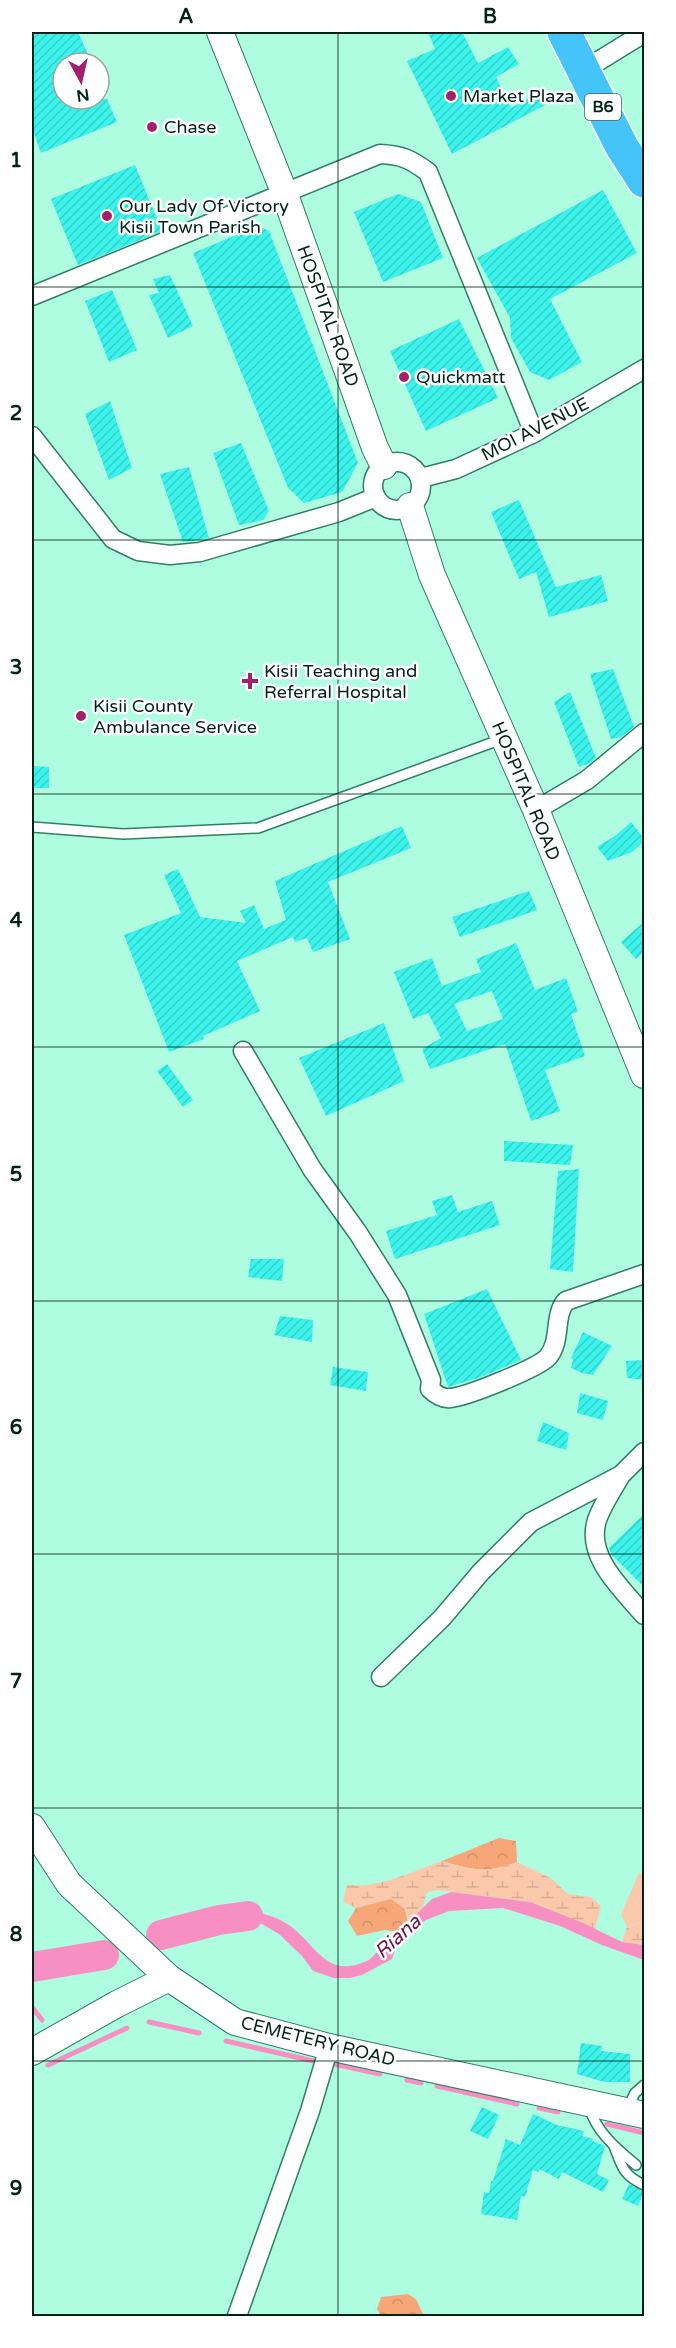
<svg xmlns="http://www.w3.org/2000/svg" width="676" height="2348" viewBox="0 0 676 2348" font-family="'Varela Round',sans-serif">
	<defs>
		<pattern id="forest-crowns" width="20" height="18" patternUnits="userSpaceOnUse" patternTransform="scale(1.5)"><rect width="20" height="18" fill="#f6a679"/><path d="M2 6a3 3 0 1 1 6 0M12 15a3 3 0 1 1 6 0" fill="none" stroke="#d18f68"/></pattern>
		<pattern id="wetland-marsh" width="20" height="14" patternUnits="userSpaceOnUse" patternTransform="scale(1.5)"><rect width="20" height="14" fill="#fcc8ac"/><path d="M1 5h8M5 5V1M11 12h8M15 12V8" fill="none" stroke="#d6ac93"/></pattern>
		<pattern id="building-hatch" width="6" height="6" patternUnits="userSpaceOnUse" patternTransform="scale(1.5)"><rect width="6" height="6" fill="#3bf3ea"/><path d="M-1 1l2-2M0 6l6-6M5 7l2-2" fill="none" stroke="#32d0c8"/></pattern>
	</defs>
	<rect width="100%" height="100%" fill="#affde1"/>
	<!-- green -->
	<path fill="#fcc8ac" d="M639,1873l5,2v43l-1,3 -16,6 -6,-13z"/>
	<!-- forest -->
	<path fill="url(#forest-crowns)" d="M499,1838l17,3 1,21c-31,12 -45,8 -75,-1z
		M391,1898l14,11 3,14 -10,9 -13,-2 -28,6 -9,-15 8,-13z
		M408,2294l8,5 8,17h-43l-4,-7 4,-12z"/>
	<!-- wetland -->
	<path fill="url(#wetland-marsh)" d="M442,1861c30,9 44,13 75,1l34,16 17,16 23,3 10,9 -6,23 -65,-27 -92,-12 -11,2 -4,15 -15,16 -3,-14 -14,-10 -35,9 -13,-6 4,-18c26,7 69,-14 95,-23z
		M644,1921v24l-22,-3 5,-15z"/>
	<!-- water -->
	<path fill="#f88fc3" d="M451,1892l79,10 53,21 39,19 22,3v15l-42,-15 -42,-19 -57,-18 -54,3 -23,9 -28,22 -6,17 -30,16 -12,3h-16l-21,-7 -11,-15 -23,-22 -19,-11 -49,10 -4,-20c25,-3 53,-5 77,9 32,18 39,60 85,38l63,-61z"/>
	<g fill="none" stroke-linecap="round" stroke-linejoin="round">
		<!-- stream -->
		<path stroke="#f88fc3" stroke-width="5" d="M32,2007l10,13
			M149,2022l50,11
			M226,2041l87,20
			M334,2064l46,10
			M48,2065l79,-37
			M407,2080l14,3
			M437,2086l80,18
			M539,2108l19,4
			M607,2124l37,9"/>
		<!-- river -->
		<path stroke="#f88fc3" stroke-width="30" d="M161,1935l58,-15 29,-4
			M32,1967l72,-12"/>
	</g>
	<!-- building -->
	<path fill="url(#building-hatch)" fill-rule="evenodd" d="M32,32h46l14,31h-29v36h44l10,23 -76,31 -9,-25z
		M428,32h34l16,31 30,-16 11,17 -23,13 15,31 25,-14 9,11 -93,49 -45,-93 28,-12z
		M135,165l27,66 -84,34 -27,-66z
		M603,190l34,63 -87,46 32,63 -33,18 -19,-8 -19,-34 -1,-20 -33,-60z
		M398,194l23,8 22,56 -60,24 -29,-70z
		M258,226l11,5 89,232 -16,29 -38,11 -16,-15 -95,-235z
		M170,275l23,51 -25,12 -19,-43 10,-2 -6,-14z
		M112,290l25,60 -28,12 -24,-61z
		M459,319l39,79 -72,33 -36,-80z
		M110,401l22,67 -23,12 -24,-66z
		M241,443l28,68 -6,9 -24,5 -26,-72z
		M189,467l20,71 -26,4 -23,-68z
		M519,500l37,87 45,-12 7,26 -59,16 -13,-45 -17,7 -28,-67z
		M613,669l21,58 -13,10 -10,2 -21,-65z
		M570,692l26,66 -6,5 -11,4 -25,-65z
		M32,766l17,1v21h-17z
		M631,822l14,18 -13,12 -24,9 -11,-14 18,-11z
		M402,826l9,22 -83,34 22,57 -37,13 -6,-14 -12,4 -2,-5 -56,24 23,50 -57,25 1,3 -35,13 -45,-117 57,-22 -17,-38 14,-6 22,48 46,6 -6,-12 14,-6 10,24 22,-9 -11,-39z
		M529,891l8,19 -77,27 -8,-20z
		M645,921v30l-9,8 -15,-17z
		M516,943l19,47 31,-12 12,34 -7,2 14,42 -40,14 15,41 -29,10 -26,-77 -75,25 -8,-20 19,-11 -13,-25 -15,6 -19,-47 38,-14 10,28 39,-14 -5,-13zM492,991l11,28 -36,12 -13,-27z
		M384,1023l20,58 -78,35 -27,-58z
		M167,1064l26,36 -10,7 -26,-36z
		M504,1141l69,4 -3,20 -66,-4z
		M579,1169l-6,103 -23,-3 8,-98z
		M452,1195l6,17 34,-11 8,24 -105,34 -9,-28 51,-16 -5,-14z
		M251,1259h33l-2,22 -34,-4z
		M487,1289l34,71 -40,17 -33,10 -24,-73z
		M280,1316l33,4 -1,22 -38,-7z
		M583,1332l29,14 -19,29 -11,-2 -11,-5 2,-8 -2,-2z
		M645,1360v20l-18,-2 -1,-17z
		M333,1367l35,5 -2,19 -36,-6z
		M580,1393l28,8 -5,19 -26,-7z
		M543,1422l26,11 -3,17 -29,-9z
		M645,1513v75l-34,-34 -2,-6z
		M581,2043l21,3 -1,5 29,3v28h-26l-27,-8z
		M482,2107l17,8 -11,24 -18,-8z
		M533,2114l24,11 27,6 -2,5 11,3 -1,2 13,5 -8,28 12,6 -6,12 -41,-20 -3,7 -20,-10 -1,3 -5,-2 -8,27 -4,-1 -4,24 -36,-6 3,-22 5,1 2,-12h2l13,-42 14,6z
		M629,2184l15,8 -6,14 -16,-7z"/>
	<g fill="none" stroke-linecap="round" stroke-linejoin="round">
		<!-- lane casing -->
		<g stroke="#2f7e66" stroke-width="12">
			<path id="lane" d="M32,827l91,7 135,-6 244,-89
				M589,2107c8,26 27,41 47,58
				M627,2109l8,-16 9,-8
				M614,2146c8,21 9,29 30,39"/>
		</g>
		<!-- street casing -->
		<g stroke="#2f7e66" stroke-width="21">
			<path id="street" d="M584,70l60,-37
				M32,296l348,-142c22,1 30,5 48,18l106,261
				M32,436l81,103 25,12 32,4 30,-3 139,-40 37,-15
				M373 486a24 24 0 1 1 48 0a24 24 0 1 1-48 0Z
				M421,478l35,-9 78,-36 110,-64
				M536,810l51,-30 57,-47
				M243,1051l69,118 46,64 39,62 34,85 -1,9c5,5 13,10 20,9 16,-1 88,-30 98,-41 14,-17 5,-41 18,-56l78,-27
				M621,1475c-8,14 -19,30 -24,45 -12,37 26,70 47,95
				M381,1677l61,-59 39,-46 50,-50 90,-47 23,-23
				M237,2316l73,-205 19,-64"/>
		</g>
		<!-- secondary casing -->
		<g stroke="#2f7e66" stroke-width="28">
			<path id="secondary" d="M220,32l64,160 91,256 9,18
				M410,506l22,69 104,235 108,265
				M32,1827l37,57 100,94 66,44 94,25 315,68
				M32,2052l85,-48 52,-26"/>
		</g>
		<!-- highway casing -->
		<g stroke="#fff" stroke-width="36">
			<path id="highway" d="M564,32l58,115 22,34"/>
		</g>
		<!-- lane -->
		<use href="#lane" stroke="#fff" stroke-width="9"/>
		<!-- street -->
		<use href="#street" stroke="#fff" stroke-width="18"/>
		<!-- secondary -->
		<use href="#secondary" stroke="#fff" stroke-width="26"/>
		<!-- highway -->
		<use href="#highway" stroke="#44c4f9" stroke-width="33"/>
	</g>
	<!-- grid -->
	<path fill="none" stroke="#012219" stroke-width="1.5" stroke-opacity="0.55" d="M338,32v2284M32,287h612M32,540h612M32,794h612M32,1047h612M32,1301h612M32,1554h612M32,1808h612M32,2061h612"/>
	<!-- markers -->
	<g fill="#a3206e" stroke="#fff" stroke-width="2">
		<circle cx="451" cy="96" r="6"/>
		<circle cx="152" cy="127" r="6"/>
		<circle cx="107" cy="216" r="6"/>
		<circle cx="404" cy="377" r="6"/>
		<path d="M247 672h6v6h6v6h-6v6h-6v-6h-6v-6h6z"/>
		<circle cx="81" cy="716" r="6"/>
	</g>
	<g text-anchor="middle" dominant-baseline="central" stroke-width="5" stroke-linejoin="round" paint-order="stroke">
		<!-- shield labels -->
		<rect fill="#fff" stroke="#4d645e" stroke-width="1.5" x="585" y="94" width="36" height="26" rx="4.5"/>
		<g font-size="16" font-weight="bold" fill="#012219">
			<text x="603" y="107">B6</text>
		</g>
		<!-- poi labels -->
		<g font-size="18" fill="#012219" stroke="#fff" text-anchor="start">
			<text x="463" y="96">Market Plaza</text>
			<text x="164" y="127">Chase</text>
			<text x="119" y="206">Our Lady Of Victory<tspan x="119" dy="21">Kisii Town Parish</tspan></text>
			<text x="416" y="377">Quickmatt</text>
			<text x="264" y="671">Kisii Teaching and<tspan x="264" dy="21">Referral Hospital</tspan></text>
			<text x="93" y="706">Kisii County<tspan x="93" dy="21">Ambulance Service</tspan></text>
		</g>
		<!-- street labels -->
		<g font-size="18" fill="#012219" stroke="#fff">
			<text transform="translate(328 316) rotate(70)">HOSPITAL ROAD</text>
			<text transform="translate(535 429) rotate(-27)">MOI AVENUE</text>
			<text transform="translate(526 791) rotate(67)">HOSPITAL ROAD</text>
			<text transform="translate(318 2041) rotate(14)">CEMETERY ROAD</text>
		</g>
		<!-- water labels -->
		<g font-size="20" font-style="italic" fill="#70134a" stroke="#fff">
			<text transform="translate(398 1937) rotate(-42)">Riana</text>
		</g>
	</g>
	<!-- border -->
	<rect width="676" height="2348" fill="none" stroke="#ffffff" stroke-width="66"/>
	<!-- north arrow -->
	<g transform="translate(81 81) rotate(172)"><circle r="28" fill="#ffffff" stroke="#99a7a3" stroke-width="1.5"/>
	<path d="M0-4.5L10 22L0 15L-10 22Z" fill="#a3206e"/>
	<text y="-9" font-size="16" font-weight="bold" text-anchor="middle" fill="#012219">N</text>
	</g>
	<rect x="33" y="33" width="610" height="2282" fill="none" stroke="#012219" stroke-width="2"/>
	<g font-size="20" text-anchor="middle" font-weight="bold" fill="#012219">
		<text x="186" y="23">A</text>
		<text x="490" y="23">B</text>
		<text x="16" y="167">1</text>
		<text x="16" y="420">2</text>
		<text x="16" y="674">3</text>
		<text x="16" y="927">4</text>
		<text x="16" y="1181">5</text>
		<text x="16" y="1434">6</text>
		<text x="16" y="1688">7</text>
		<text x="16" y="1941">8</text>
		<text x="16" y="2195">9</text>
	</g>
</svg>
